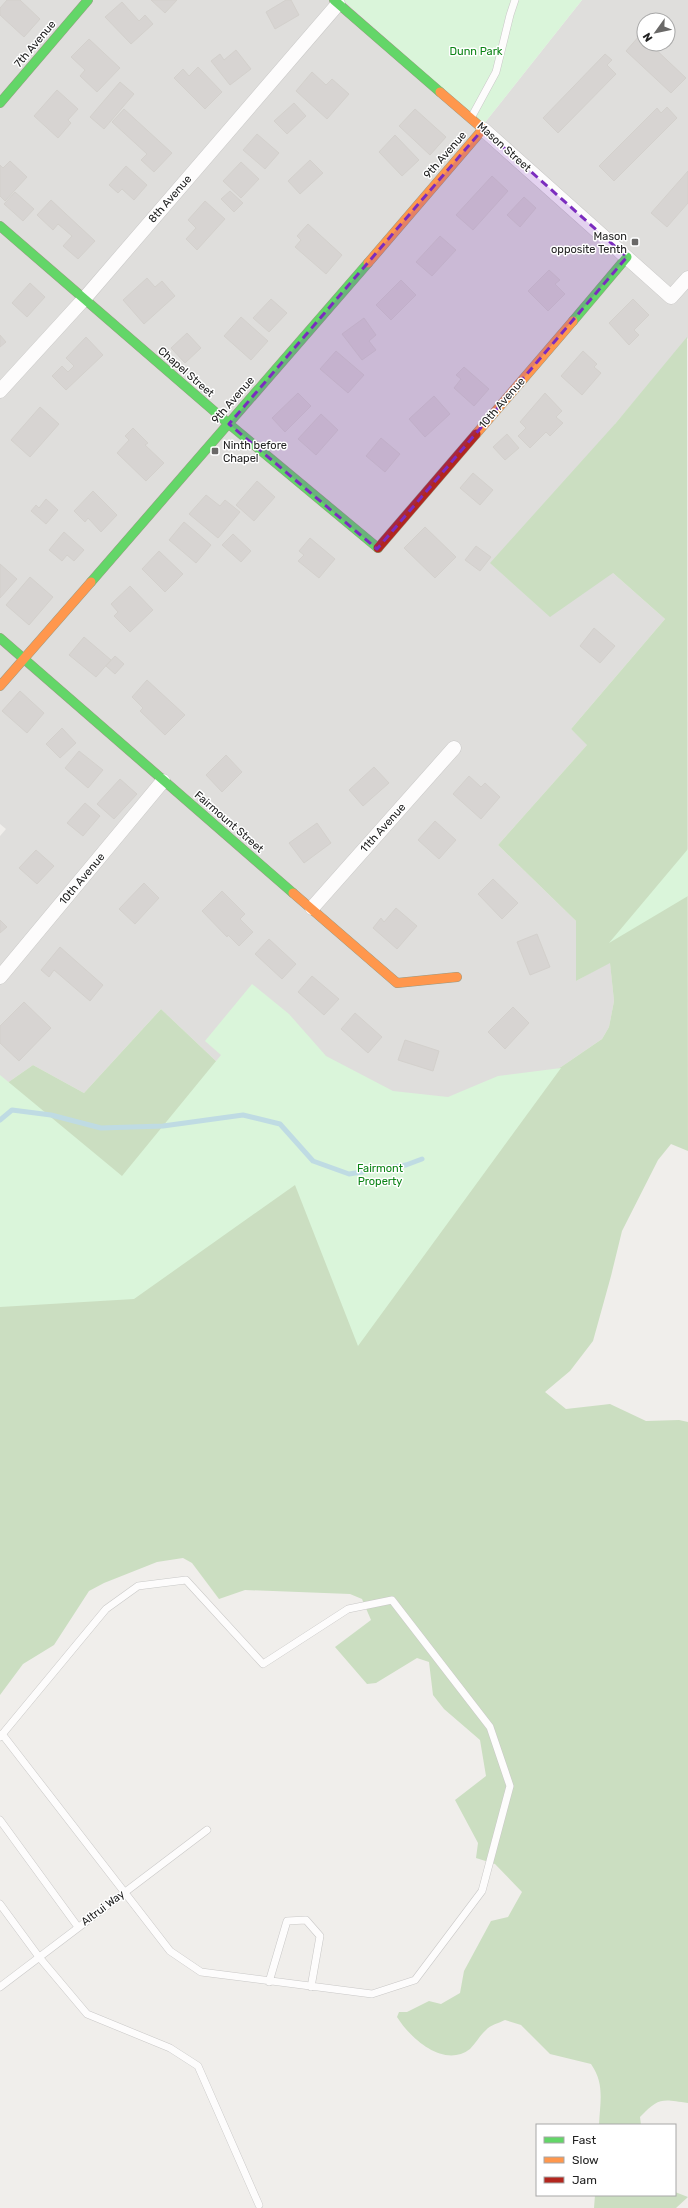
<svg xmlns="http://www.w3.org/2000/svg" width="688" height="2208" viewBox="0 0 688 2208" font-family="Rubik,sans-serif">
	<rect width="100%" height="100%" fill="#f0eeeb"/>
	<!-- residential -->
	<path fill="#dfdedc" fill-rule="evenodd" d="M0,0h343l140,125 99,-125h106v338l-73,86 -2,149 52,46 -94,110 17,15 -90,101 78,76v60l34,-19 4,39 -5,26 -7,12 -41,28 -29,15 -137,28 -178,-48 -56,-53 -77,84 -51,-28 -33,23v-252l6,-7 -6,-5zM644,20h24v24h-24z"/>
	<!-- forest -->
	<path fill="#cbdec1" d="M687,337l1,814 -17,-7 -13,16 -36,71 -11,45 -18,65 -23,30 -25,21 21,17 44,-5 36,17 33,-1 9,2v681c-26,-4 -29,-6 -48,14l1,8h-42c1,-23 6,-41 -8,-61l-41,-10 -29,-29 -16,-5c-6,3 -15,5 -19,10 -6,5 -10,13 -16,19 -26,20 -60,-11 -73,-32l2,-5h8l22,-11 12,3 19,-11 4,-22 27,-50 17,-4 14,-25 -27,-28 -19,-6 2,-15 -23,-43 31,-24 -6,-36 -36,-31 -11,-14 -4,-33 -12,-4 -41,25 -9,1 -32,-37 36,-27 -9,-21 -12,-5 -105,-4 -26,9 -27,-36 -9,-5 -26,4 -53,21 -15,8 -35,54 -31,19 -23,31v-607l33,-23 51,28 77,-84 56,53 142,30 36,18 137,-28 29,-15 41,-28 7,-12 5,-26 -4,-38 -34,18v-60l-78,-76 89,-100 -16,-16 94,-110 -52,-46 -63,44 -60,-54 125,-139z
		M675,2192l13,5 -12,11h-82l1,-13h80z"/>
	<!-- park -->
	<path fill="#daf5da" d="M343,0h239l-99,125z
		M688,849v47l-79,47z
		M252,984l37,30 37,42 67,35 55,6 50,-21 63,-8 -203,278 -63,-161 -161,114 -134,8v-232l122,101 99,-121 -16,-14z"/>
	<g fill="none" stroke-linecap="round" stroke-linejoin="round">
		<!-- stream -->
		<path stroke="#bfdbe3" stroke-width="5" d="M0,1120l12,-10 39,5 50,13 62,-2 80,-11 37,9 33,37 36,13 57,-9 16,-6"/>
	</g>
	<!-- building -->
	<path fill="#d7d4d2" stroke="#d3d0cc" d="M7,0h13l20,19 -16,18 -24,-22v-7z
		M151,0h26l-12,13z
		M286,0h5l8,15 -24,14 -9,-17z
		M122,2l17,19 6,-6 8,9 -22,20 -26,-27z
		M640,35l4,4v5h6l36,34 -15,15 -45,-42z
		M89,39l31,29 -23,24 -17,-16 5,-6 -14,-13z
		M236,50l15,19 -21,16 -19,-24 9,-7 4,6z
		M605,54l7,6 -5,5 9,9 -58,59 -15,-15z
		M198,67l24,25 -17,17 -31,-31 9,-9 6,7z
		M312,72l14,13 6,-6 17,15 -22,25 -31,-28z
		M120,82l14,12 -30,35 -14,-12z
		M57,90l21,19 -10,11 3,3 -13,15 -24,-22z
		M294,103l12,13 -19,18 -13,-13z
		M667,107l10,11 -63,63 -15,-15 58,-58 4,5z
		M124,109l48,44 -18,19 -13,-12 6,-6 -35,-32z
		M415,109l31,28 -16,18 -31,-29z
		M257,134l22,19 -14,16 -22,-19z
		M395,135l24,25 -17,16 -23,-24z
		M310,160l13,13 -23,21 -12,-13z
		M10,161l17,16 -22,24 -5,-5v-31l3,3z
		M241,162l18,17 -18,19 -18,-17z
		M126,166l21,19 -13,15 -12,-11 -4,4 -9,-8z
		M688,171v32l-21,24 -16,-14z
		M492,176l16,15 -35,39 -17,-15z
		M230,191l13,12 -9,9 -13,-13z
		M15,192l19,17 -11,12 -19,-17z
		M524,197l12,11 -16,19 -13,-12z
		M51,200l44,41 -17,18 -15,-13 9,-10 -14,-12 -5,6 -16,-15z
		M205,201l20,18 -28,31 -11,-11 10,-11 -8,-8z
		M308,224l34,31 -16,19 -31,-27 6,-7 -4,-4z
		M440,236l16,14 -24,26 -16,-14z
		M549,270l11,10 -5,4 10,10 -17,17 -20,-20z
		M147,278l8,9 7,-6 13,15 -31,28 -21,-24z
		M401,280l15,15 -25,25 -15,-15z
		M30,283l15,14 -18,20 -15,-14z
		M271,299l16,14 -18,19 -16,-14z
		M633,299l16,16 -15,15 5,5 -10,10 -20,-22z
		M241,317l27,24 -17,19 -27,-24z
		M364,318l12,17 -7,6 7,9 -14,10 -20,-26z
		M187,333l14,15 -16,15 -14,-15z
		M0,335l6,7 -6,5z
		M86,337l17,18 -37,35 -14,-14 10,-10 6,6 6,-6 -8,-8z
		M336,351l28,24 -16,18 -28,-24z
		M583,351l14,13 -3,3 7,6 -19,22 -21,-19z
		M464,367l25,22 -15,17 -20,-18 7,-9 -5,-4z
		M298,393l13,13 -26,26 -13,-14z
		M545,393l17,18 -6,6 7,6 -13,13 -4,-4 -16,16 -12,-12 8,-8 -6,-6z
		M434,396l16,18 -25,23 -16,-18z
		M40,407l19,17 -29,33 -19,-17z
		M321,414l17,16 -22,25 -18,-16z
		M133,428l15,15 -3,2 19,18 -18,18 -29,-28 12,-13 -4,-4z
		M507,434l12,14 -14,12 -12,-13z
		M381,438l19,16 -15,18 -19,-16z
		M473,473l20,17 -13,15 -20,-17z
		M257,481l18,16 -21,24 -18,-16z
		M93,491l24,24 -16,17 -13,-14 -3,4 -11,-11z
		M206,495l14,11 5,-6 15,12 -22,26 -29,-24z
		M46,499l12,11 -12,14 -15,-13 5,-6 3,3z
		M184,522l27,23 -15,18 -27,-23z
		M425,527l31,30 -21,21 -31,-30z
		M64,532l20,18 -10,11 -7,-6 -5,6 -13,-11z
		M233,534l18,17 -10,11 -19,-17z
		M310,538l25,21 -16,19 -21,-17 6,-6 -5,-4z
		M476,546l15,11 -11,14 -15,-11z
		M159,551l24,23 -18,18 -23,-23z
		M0,564l17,15 -17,19z
		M30,577l23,20 -24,28 -23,-20z
		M130,586l23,24 -23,22 -16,-16 4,-4 -7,-8z
		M594,628l21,18 -15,17 -20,-17z
		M84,637l27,23 -15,17 -27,-22z
		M115,656l9,8 -9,10 -9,-8z
		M147,680l38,35 -20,20 -25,-24 3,-3 -11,-11z
		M20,691l24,22 -17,20 -25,-22z
		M62,728l14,15 -16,15 -14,-14z
		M79,751l24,19 -15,18 -23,-20z
		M226,755l16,17 -20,20 -16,-17z
		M374,767l15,16 -26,23 -14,-16z
		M469,776l12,11 4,-4 15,14 -19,22 -28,-25z
		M120,779l17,15 -23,25 -17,-15z
		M85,803l15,13 -17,20 -16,-13z
		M435,821l21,19 -17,19 -21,-19z
		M317,823l14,20 -27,20 -15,-20z
		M36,850l18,16 -17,18 -18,-16z
		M493,879l25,24 -16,16 -24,-25z
		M144,883l15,15 -24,26 -16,-15z
		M222,891l23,23 -5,5 13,13 -14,14 -11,-11 -1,2 -25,-26z
		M396,908l21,18 -20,23 -24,-21 8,-10 3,4z
		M0,920l7,7 -7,6z
		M537,934l13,33 -20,8 -13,-33z
		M269,939l27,25 -14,15 -27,-25z
		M60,947l43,38 -13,16 -36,-31 -5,7 -8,-7z
		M312,976l27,23 -15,16 -26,-23z
		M24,1002l27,26 -32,33 -19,-18v-17z
		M513,1007l16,16 -24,26 -17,-17z
		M355,1013l27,24 -14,16 -27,-24z
		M405,1040l34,11 -6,20 -35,-11z"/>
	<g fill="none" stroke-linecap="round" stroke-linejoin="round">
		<!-- lane casing -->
		<g stroke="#c9c8c7" stroke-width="8">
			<path id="lane" d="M471,118l25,-46 14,-57 5,-15
				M0,1737l106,-128 32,-23 48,-6 77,84 85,-55 44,-9 98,127 20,59 -28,105 -67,89 -43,14 -171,-22 -31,-21 -168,-217
				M0,1820l78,107
				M0,1904l39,53 48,57 83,34 28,18 61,139
				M269,1982l18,-61 19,-1 14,16 -9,51
				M0,1987l207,-157"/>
		</g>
		<!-- street casing -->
		<g stroke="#c9c8c7" stroke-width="15">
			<path id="street" d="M483,129l188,168 17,-19
				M0,391l84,-92 254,-295
				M312,908l142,-160
				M0,977l163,-196"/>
		</g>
		<!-- fast casing -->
		<g stroke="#999a82" stroke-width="10">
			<path id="fast" d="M334,0l106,92
				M0,103l88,-103
				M0,226l229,198 149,124
				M573,321l54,-64
				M91,582l277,-319
				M0,638l293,255"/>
		</g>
		<!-- slow casing -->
		<g stroke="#999a82" stroke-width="10">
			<path id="slow" d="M368,263l115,-134 -43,-37
				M476,434l97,-113
				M0,686l91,-104
				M293,893l104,90 60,-6"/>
		</g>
		<!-- jam casing -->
		<g stroke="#999a82" stroke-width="10">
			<path id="jam" d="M378,548l98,-114"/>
		</g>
		<!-- lane -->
		<use href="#lane" stroke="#fdfcfc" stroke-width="7"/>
		<!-- street -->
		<use href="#street" stroke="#fdfcfc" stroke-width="14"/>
		<!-- fast -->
		<use href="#fast" stroke="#63d668" stroke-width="9"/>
		<!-- slow -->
		<use href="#slow" stroke="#ff974d" stroke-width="9"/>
		<!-- jam -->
		<use href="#jam" stroke="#b3261e" stroke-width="9"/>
	</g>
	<!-- marked area -->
	<path fill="#7b2cbf" fill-opacity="0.2" stroke="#7b2cbf" stroke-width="3" stroke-dasharray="8 5" stroke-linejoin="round" d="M483,129l144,128 -250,292 -148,-125z"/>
	<!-- markers -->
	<g fill="#6a6968" stroke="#fff" stroke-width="1.5">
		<rect x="631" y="238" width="8" height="8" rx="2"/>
		<rect x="211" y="447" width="8" height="8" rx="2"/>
	</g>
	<g text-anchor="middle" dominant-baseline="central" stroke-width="3" stroke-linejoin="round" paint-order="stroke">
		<!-- street labels -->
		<g font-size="11" fill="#222" stroke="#fff">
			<text transform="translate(35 44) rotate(-50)">7th Avenue</text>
			<text transform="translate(504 147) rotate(42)">Mason Street</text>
			<text transform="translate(445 155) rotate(-49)">9th Avenue</text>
			<text transform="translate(170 199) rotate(-49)">8th Avenue</text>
			<text transform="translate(186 372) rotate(41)">Chapel Street</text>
			<text transform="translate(233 400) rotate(-49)">9th Avenue</text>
			<text transform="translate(502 403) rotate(-49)">10th Avenue</text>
			<text transform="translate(229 822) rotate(41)">Fairmount Street</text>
			<text transform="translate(383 828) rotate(-48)">11th Avenue</text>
			<text transform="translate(82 879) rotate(-50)">10th Avenue</text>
			<text transform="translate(103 1908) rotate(-37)">Altrui Way</text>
		</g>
		<!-- park labels -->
		<g font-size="11" fill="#0c8416" stroke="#fff">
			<text x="476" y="51">Dunn Park</text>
			<text x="380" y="1168">Fairmont<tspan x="380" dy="13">Property</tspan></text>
		</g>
		<!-- poi labels -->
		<g font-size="11" fill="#222" stroke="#fff" text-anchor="end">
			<text x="627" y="236">Mason<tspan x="627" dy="13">opposite Tenth</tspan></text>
			<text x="223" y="445" text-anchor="start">Ninth before<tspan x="223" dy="13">Chapel</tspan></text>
		</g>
	</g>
	<!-- legend -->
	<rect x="536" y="2124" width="140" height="72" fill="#ffffff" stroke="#a7a7a7"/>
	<rect x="544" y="2137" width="20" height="6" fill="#63d668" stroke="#a7a7a7"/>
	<text x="572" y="2144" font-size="12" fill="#222222">Fast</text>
	<rect x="544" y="2157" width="20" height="6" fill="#ff974d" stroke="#a7a7a7"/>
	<text x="572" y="2164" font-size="12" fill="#222222">Slow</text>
	<rect x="544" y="2177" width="20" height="6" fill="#b3261e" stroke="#a7a7a7"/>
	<text x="572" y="2184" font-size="12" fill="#222222">Jam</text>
	<!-- north arrow -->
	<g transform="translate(656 32) rotate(237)"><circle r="19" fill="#ffffff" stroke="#a7a7a7"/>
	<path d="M0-3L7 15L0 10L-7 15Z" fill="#6a6968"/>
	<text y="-6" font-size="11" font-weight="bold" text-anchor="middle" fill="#222222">N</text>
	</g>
</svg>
